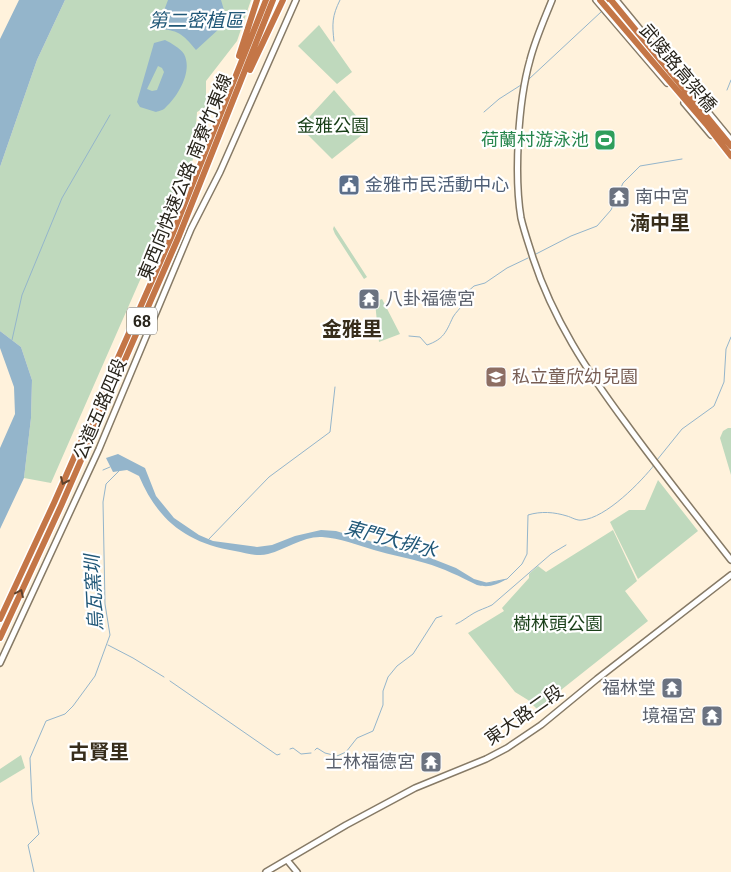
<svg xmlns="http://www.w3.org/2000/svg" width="731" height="872" viewBox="0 0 731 872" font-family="Arial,'Noto Sans TC',sans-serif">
	<rect width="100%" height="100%" fill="#fff2dc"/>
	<!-- green -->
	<path fill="#bfd9bd" d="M65,0h186l-14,41 -31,40v26l-9,5 -3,45 -143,326 -27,-5 7,-60 1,-38 -11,-33 -21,-16v-164l37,-107z
		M319,25l33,47 -15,12 -39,-38z
		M334,90l25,29 8,12 -35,28 -32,-32z
		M334,226l33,51 -3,2 -29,-45 -2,-5z
		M382,299l18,35 -21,8 -4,-40z
		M728,428h3v47l-11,-37 3,-7z
		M658,480l40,51 -60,48 -28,-57 19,-12h16z
		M613,530l24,51 -12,10 23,30 -111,88 -9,-9 -13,-8 -47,-59 36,-22 -2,-3 27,-30v-4l9,-8 8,6z
		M21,755l4,13 -25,15v-14z"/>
	<!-- water -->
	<path fill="#94b5cb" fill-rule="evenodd" d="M19,0h46l-28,60 -37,107v-128z
		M168,0h53l5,17 -6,11 -24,22c-14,-17 -18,-20 -39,-21z
		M165,40c6,3 15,8 19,14 9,17 -6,42 -18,53 -2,3 -7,4 -10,5l-16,-5 -3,-5 17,-59zM158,66l4,2 2,4 -7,18 -5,1 -5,-2z
		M0,331l21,16 11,33 -1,38 -7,60 -24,51v-81l15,-34 -1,-27 -14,-39z
		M118,454l27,14 11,28 18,22 25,17 14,6 44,6 15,-2 23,-9 26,-6 15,1 53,16 39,10 28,11 18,11 14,4 19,-4c-11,6 -18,9 -30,6 -16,-8 -34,-17 -52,-22 -17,-5 -34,-8 -51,-13 -17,-5 -34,-12 -52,-13 -19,-1 -35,12 -54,17 -10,3 -22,-1 -33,-3 -48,-8 -77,-30 -96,-75l-12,-6 -14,2 -7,-14z"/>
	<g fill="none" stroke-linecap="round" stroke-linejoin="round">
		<!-- stream -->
		<path stroke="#94b5cb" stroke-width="1" d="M334,41c-2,-17 -2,-25 6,-41
			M529,79l72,-67
			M727,90l4,-10
			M484,112l15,-13 22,-14
			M536,254l35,-18 26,-10 14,-16 12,-27 17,-17 42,-7
			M465,294l9,-8 11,-3 22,-15 21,-10
			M409,336l11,1 7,8c17,-6 19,-13 26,-28 3,-5 7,-8 10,-13
			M12,340l10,-45 40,-97 48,-83
			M657,460l25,-31 32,-23 10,-24 2,-33 5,-12
			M103,470l7,-3
			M208,540l61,-63 61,-45 5,-45
			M487,583l20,-4 15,-15 5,-10 1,-39c13,-4 26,-3 39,1 4,1 10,5 15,4 24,-2 59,-38 73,-56
			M456,624c7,-3 11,-7 18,-11 5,-3 12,-5 18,-8l59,-51 15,-9
			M108,645l25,13 31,19
			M170,681l107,74 3,-1
			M290,749l3,-1 8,6 10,-1
			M315,750l2,-2 8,5 12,3 9,-4 11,-14 16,-7 10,-26v-14l5,-14 9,-11 16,-12 23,-36 6,-2
			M34,872l-6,-27 11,-11 -7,-33 -2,-43 16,-37 19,-7 8,-8 22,-30 15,-41 -5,-31 -2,-102 3,-18 13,-13"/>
		<!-- secondary casing -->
		<g stroke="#867a66" stroke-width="8">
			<path id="secondary" d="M552,0c-8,20 -17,40 -22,60 -12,42 -16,116 -9,158 3,13 8,27 12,40 20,61 54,113 92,164 34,47 70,92 106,138
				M596,0l71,83
				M616,0l115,140
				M684,103l27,32
				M0,663l99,-214 92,-220 29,-57 76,-172
				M287,860l10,12
				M266,872l80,-47 69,-37 71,-29 21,-11 34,-23 56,-46 134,-104"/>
		</g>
		<!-- highway casing -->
		<g stroke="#fff" stroke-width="9">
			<path id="highway" d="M606,0l54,65
				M239,56l18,-56
				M250,70l33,-70
				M0,619l54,-116 119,-270 93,-233
				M0,638l61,-132 118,-270 94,-236"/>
		</g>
		<!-- secondary -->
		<use href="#secondary" stroke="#fff" stroke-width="5"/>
		<!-- highway -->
		<use href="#highway" stroke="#c47647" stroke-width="6"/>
		<!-- highway-bridge casing -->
		<g stroke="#fff" stroke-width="9" stroke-linecap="butt">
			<path id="highway-bridge" d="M600,0l106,124 25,32
				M611,0l120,146"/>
		</g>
		<!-- highway-bridge -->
		<use href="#highway-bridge" stroke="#c47647" stroke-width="6"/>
	</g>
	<!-- one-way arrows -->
	<defs><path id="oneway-chevron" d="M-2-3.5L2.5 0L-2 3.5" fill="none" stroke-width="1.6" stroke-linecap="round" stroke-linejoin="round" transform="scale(1.25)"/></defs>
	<g stroke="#5f412a">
		<use href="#oneway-chevron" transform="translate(64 481) rotate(114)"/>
		<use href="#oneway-chevron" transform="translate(20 593) rotate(-65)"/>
	</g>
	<!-- icons -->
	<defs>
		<g id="stadium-square" transform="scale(1.125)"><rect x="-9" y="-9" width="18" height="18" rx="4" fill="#2e9e5b" stroke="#fff"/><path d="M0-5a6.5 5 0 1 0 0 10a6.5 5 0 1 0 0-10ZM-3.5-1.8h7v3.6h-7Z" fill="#fff"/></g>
		<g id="civic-square" transform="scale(1.125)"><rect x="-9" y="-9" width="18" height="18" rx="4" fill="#5c6f8a" stroke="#fff"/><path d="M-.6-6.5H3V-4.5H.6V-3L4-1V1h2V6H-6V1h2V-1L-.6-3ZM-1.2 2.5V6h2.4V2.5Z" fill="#fff"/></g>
		<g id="temple-square" transform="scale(1.125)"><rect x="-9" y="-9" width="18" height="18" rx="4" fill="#6b7280" stroke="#fff"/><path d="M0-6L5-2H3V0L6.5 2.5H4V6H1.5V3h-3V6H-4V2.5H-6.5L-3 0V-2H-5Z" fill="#fff"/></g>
		<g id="school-square" transform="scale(1.125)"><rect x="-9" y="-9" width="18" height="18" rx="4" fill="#8d6e63" stroke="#fff"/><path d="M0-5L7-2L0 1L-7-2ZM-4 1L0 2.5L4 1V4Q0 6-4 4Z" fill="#fff"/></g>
	</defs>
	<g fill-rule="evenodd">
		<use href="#stadium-square" x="605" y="140"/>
		<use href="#civic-square" x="349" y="185"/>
		<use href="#temple-square" x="619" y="197"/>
		<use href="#temple-square" x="369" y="299"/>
		<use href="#school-square" x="496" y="377"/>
		<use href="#temple-square" x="672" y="688"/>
		<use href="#temple-square" x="712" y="716"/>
		<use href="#temple-square" x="431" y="762"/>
	</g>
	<g text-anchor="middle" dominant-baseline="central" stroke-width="4.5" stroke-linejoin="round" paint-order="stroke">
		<!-- shield labels -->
		<rect fill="#fff" stroke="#68665f" stroke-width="1" x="127" y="307.5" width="30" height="27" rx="4"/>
		<g font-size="16" font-weight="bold" fill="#28241b">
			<text x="142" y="321">68</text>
		</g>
		<!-- street labels -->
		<g font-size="18" fill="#28241b" stroke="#fff">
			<text transform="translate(678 68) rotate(50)">武陵路高架橋</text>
			<text transform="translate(185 177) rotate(-68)">東西向快速公路 南寮竹東線</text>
			<text transform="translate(100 409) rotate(-67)">公道五路四段</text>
			<text transform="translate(524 715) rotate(-35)">東大路二段</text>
		</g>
		<!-- park labels -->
		<g font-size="18" fill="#193f18" stroke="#fff">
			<text x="333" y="126">金雅公園</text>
			<text x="558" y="624">樹林頭公園</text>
		</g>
		<!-- leisure labels -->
		<g font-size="18" fill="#27864d" stroke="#fff" text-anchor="end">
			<text x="589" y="140">荷蘭村游泳池</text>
		</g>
		<!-- service labels -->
		<g font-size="18" fill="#4e5e75" stroke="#fff" text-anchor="start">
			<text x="365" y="185">金雅市民活動中心</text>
		</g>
		<!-- worship labels -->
		<g font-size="18" fill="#5b616d" stroke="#fff" text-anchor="end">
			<text x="635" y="197" text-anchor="start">南中宮</text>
			<text x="385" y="299" text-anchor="start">八卦福德宮</text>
			<text x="656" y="688">福林堂</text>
			<text x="696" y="716">境福宮</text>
			<text x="415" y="762">士林福德宮</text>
		</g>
		<!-- education labels -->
		<g font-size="18" fill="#785e54" stroke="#fff" text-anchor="start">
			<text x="512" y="377">私立童欣幼兒園</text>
		</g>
		<!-- water labels -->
		<g font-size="19" font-style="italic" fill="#215878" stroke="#fff">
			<text x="196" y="20">第二密植區</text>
			<text transform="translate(391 539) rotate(15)">東門大排水</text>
			<text transform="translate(94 593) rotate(-93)">烏瓦窯圳</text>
		</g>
		<!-- quarter labels -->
		<g font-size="20" font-weight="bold" fill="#372d1b" stroke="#fff">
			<text x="660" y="223">湳中里</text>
			<text x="352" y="329">金雅里</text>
			<text x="99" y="752">古賢里</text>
		</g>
	</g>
</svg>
